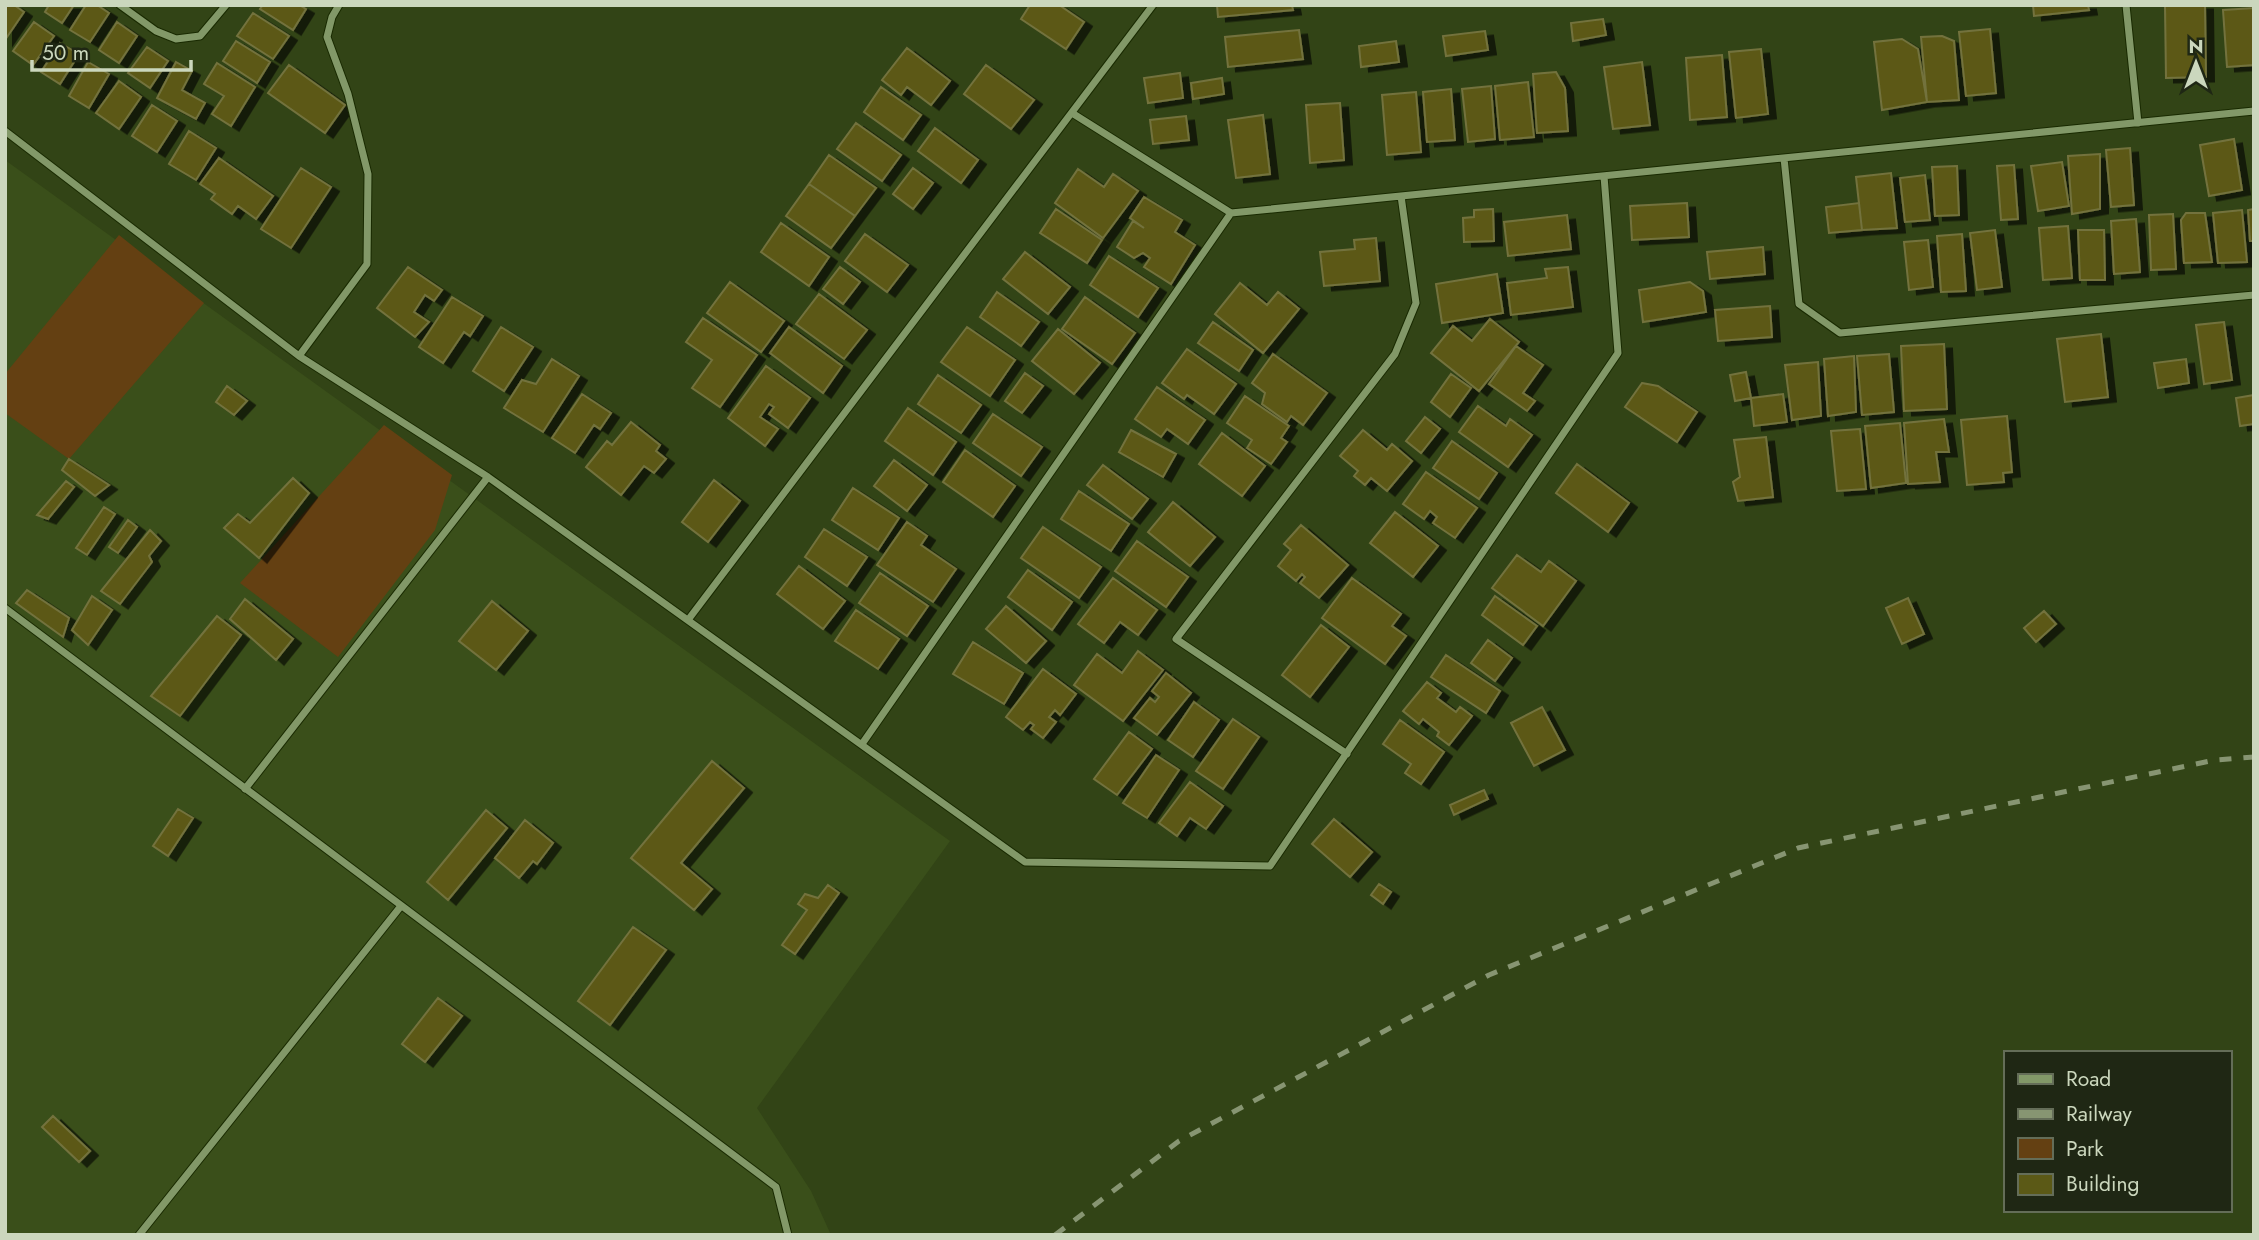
<svg xmlns="http://www.w3.org/2000/svg" width="2259" height="1240" viewBox="0 0 2259 1240" font-family="Jost,sans-serif">
	<defs>
		<filter id="shadow"><feDropShadow dx="8" dy="4.5" stdDeviation="0" flood-color="#0009"/></filter>
	</defs>
	<rect width="100%" height="100%" fill="#324416"/>
	<!-- built -->
	<path fill="#3a4f1a" d="M5,160l945,681 -193,267 54,83 20,44h-826z"/>
	<!-- green -->
	<path fill="#644012" d="M119,235l85,68 -135,156 -64,-46v-39z
		M384,425l68,50 -17,55 -97,127 -98,-74z"/>
	<!-- building -->
	<path fill="#5b5916" stroke="#73723e" stroke-width="2" filter="url(#shadow)" d="M5,5h9l10,7 -19,28z
		M49,5h25l-12,18 -17,-11z
		M86,5h11l12,8 -19,29 -20,-12z
		M263,5h36l7,4 -13,21 -33,-21z
		M1030,5h29l25,17 -18,27 -45,-30z
		M1217,5h75l1,5 -75,7z
		M2033,5h55l1,5 -55,6z
		M2165,5h40l1,72 -40,1z
		M2254,8v57l-27,2 -4,-57z
		M253,13l36,23 -16,23 -36,-23z
		M1603,19l3,16 -33,6 -2,-18z
		M34,22l20,14 -21,29 -20,-14z
		M117,22l20,14 -18,27 -20,-13z
		M1990,29l6,64 -30,3 -7,-64z
		M1299,30l4,29 -75,8 -3,-30z
		M1485,31l3,19 -42,6 -3,-20z
		M1942,36l12,5 5,59 -32,2 -6,-65z
		M1902,39l16,10 9,53 -45,8 -8,-68z
		M236,41l34,21 -13,21 -34,-22z
		M1396,41l3,21 -38,5 -2,-21z
		M60,43l19,11 -19,30 -19,-12z
		M147,47l21,14 -18,27 -22,-15z
		M907,48l43,33 -19,24 -24,-18 -6,8 -19,-15z
		M1761,49l7,65 -32,4 -7,-66z
		M1722,55l5,62 -37,3 -4,-62z
		M88,62l21,12 -20,34 -20,-12z
		M176,62l16,9 -10,19 23,13 -9,16 -39,-21z
		M1642,62l8,63 -37,4 -9,-62z
		M217,63l38,24 -24,39 -19,-12 12,-18 -20,-12z
		M289,65l56,40 -20,28 -57,-40z
		M986,65l48,35 -23,29 -47,-35z
		M1556,72l9,16 3,43 -31,2 -4,-59z
		M1180,73l3,25 -35,5 -4,-25z
		M1222,78l2,16 -31,5 -2,-16z
		M119,81l22,16 -22,32 -23,-16z
		M1528,82l6,55 -34,3 -5,-54z
		M1491,86l4,53 -27,3 -6,-53z
		M881,87l40,28 -18,25 -39,-28z
		M1451,89l4,51 -28,2 -4,-50z
		M1416,92l5,60 -34,3 -5,-60z
		M1340,103l4,57 -34,3 -4,-58z
		M152,105l25,16 -20,31 -25,-16z
		M1263,115l7,59 -34,4 -8,-58z
		M1186,116l3,24 -36,4 -3,-24z
		M856,123l45,32 -19,26 -45,-32z
		M935,128l43,32 -17,23 -43,-32z
		M189,131l27,17 -20,32 -27,-16z
		M2234,139l8,51 -33,6 -9,-51z
		M2130,148l4,57 -23,2 -5,-57z
		M2100,154v55l-28,5 -4,-58z
		M829,155l47,33 -21,28 -46,-32z
		M219,158l54,38 -17,23 -18,-13 -6,8 -21,-15 4,-5 -15,-10z
		M2062,162l7,44 -31,5 -7,-45z
		M2014,165l4,54 -17,1 -4,-54z
		M1957,166l2,49 -24,1 -3,-49z
		M301,168l30,19 -40,61 -30,-19z
		M913,168l20,15 -20,26 -20,-15z
		M1078,169l26,18 9,-13 25,17 -35,47 -48,-35z
		M1891,173l6,55 -35,2 -6,-53z
		M1925,175l5,45 -25,2 -5,-44z
		M809,184l46,32 -24,32 -45,-32z
		M1144,197l38,23 -7,12 20,13 -24,39 -27,-17 6,-9 -7,-5 -9,5 -17,-11 16,-26 11,7 -14,-10z
		M1687,203l2,34 -57,3 -2,-34z
		M1859,203l3,27 -33,3 -3,-26z
		M1056,209l46,31 -15,23 -47,-30z
		M1493,209l1,32 -30,1 -1,-24 11,-1v-7z
		M2254,209v32h-4l-2,-31z
		M2242,210l5,52 -29,1 -5,-50z
		M2186,213h19l7,49 -28,1 -3,-43z
		M2173,214l3,55 -25,1 -2,-55z
		M1567,215l4,34 -63,7 -4,-34z
		M2136,219l4,53 -26,2 -3,-53z
		M781,223l48,34 -20,29 -48,-34z
		M2068,226l4,52 -29,2 -4,-52z
		M1995,230l7,57 -25,3 -7,-57z
		M2078,230h26l1,50h-25z
		M865,234l43,31 -21,27 -42,-31z
		M1962,234l4,57 -25,1 -4,-56z
		M1376,238l4,43 -56,5 -4,-34 35,-3 -1,-9z
		M1928,240l5,47 -24,3 -5,-48z
		M1763,247l2,27 -55,5 -3,-27z
		M1025,252l45,35 -22,27 -45,-35z
		M1109,256l49,32 -20,29 -48,-32z
		M408,267l34,23 -8,11 -9,-6 -11,17 15,10 -14,15 -38,-29z
		M840,267l20,15 -17,22 -20,-15z
		M1568,267l5,40 -62,8 -4,-32 40,-5 -2,-9z
		M1497,274l6,39 -61,10 -6,-39z
		M730,282l54,39 -23,31 -54,-39z
		M1690,282l13,9 3,21 -63,10 -4,-32z
		M1240,283l27,22 11,-13 21,17 -36,44 -48,-39z
		M997,292l42,30 -18,24 -41,-29z
		M819,294l48,36 -23,29 -48,-35z
		M452,297l31,19 -13,20 -6,-4 -21,31 -24,-16z
		M1085,297l50,36 -23,31 -50,-35z
		M1770,306l2,31 -54,4 -3,-31z
		M703,318l54,37 -37,52 -28,-19 20,-28 -26,-18z
		M1490,319l29,23 -40,49 -48,-38 22,-27 19,15z
		M1213,322l40,28 -14,21 -41,-28z
		M2224,322l8,58 -28,4 -8,-59z
		M501,327l32,20 -29,44 -31,-20z
		M789,327l53,39 -19,27 -53,-40z
		M967,327l48,33 -25,36 -49,-34z
		M1058,329l42,34 -26,31 -42,-33z
		M2101,334l7,63 -43,5 -8,-63z
		M1944,344l3,65 -43,2 -3,-65z
		M1516,346l27,19 -20,28 12,8 -8,10 -38,-27z
		M1187,349l49,35 -22,30 -27,-19 -3,4 -22,-16z
		M1273,354l54,39 -24,32 -12,-9 -4,6 -25,-18 3,-11 -13,-10z
		M1889,354l5,58 -32,3 -5,-59z
		M1854,356l2,56 -28,4 -4,-57z
		M552,359l27,17 -36,56 -39,-24 18,-28 14,4z
		M2186,359l3,24 -31,5 -4,-25z
		M1818,362l3,54 -29,4 -7,-55z
		M766,366l44,32 -22,30 -19,-14 5,-7 -5,-3 -9,13 18,12 -13,17 -37,-28z
		M1746,372l5,26 -16,3 -5,-26z
		M1025,373l18,13 -21,27 -17,-12z
		M1451,374l20,14 -21,29 -19,-15z
		M938,375l43,30 -20,28 -43,-29z
		M1642,383l16,3 39,26 -20,30 -52,-35z
		M227,386l20,15 -13,14 -18,-13z
		M1157,387l48,33 -17,24 -21,-15 -6,8 -26,-18z
		M582,394l29,19 -11,16 -6,-4 -19,28 -23,-15z
		M1783,394l4,28 -33,4 -3,-28z
		M2254,395v29l-14,2 -4,-28z
		M1245,396l44,30 -8,12 6,4 -16,22 -24,-16 5,-8 -25,-17z
		M1478,406l28,20 4,-7 22,16 -24,32 -49,-35z
		M908,408l48,34 -23,33 -48,-34z
		M993,414l49,33 -21,29 -48,-33z
		M2007,416l5,56 -9,1 1,9 -37,3 -6,-65z
		M1425,417l15,12 -19,24 -15,-12z
		M1944,419l5,33h-13l4,30 -32,2 -4,-61z
		M631,422l29,23 -4,6 10,8 -12,14 -10,-7 -23,29 -35,-28 21,-26 5,4z
		M1900,423l6,60 -35,5 -6,-62z
		M1860,429l6,60 -29,2 -6,-60z
		M1131,430l45,24 -13,23 -44,-25z
		M1363,430l24,20 5,-6 20,17 -25,30 -16,-13 -6,7 -11,-9 4,-5 -18,-15z
		M1222,433l43,33 -23,30 -43,-32z
		M1766,437l7,60 -35,4 -5,-19 7,-5 -6,-37z
		M1452,441l45,32 -18,26 -46,-31z
		M965,450l50,36 -22,31 -50,-35z
		M69,459l40,26 -14,11 -33,-26z
		M894,460l33,25 -20,26 -33,-25z
		M1577,464l52,39 -21,29 -52,-39z
		M1103,465l45,34 -16,20 -45,-34z
		M1426,472l51,36 -22,30 -22,-15 4,-6 -7,-6 -6,8 -21,-15z
		M293,478l16,15 -50,65 -35,-30 14,-14 12,9z
		M714,480l26,21 -32,41 -26,-20z
		M66,481l8,6 -26,32 -11,-4z
		M853,488l46,30 -21,32 -46,-30z
		M1079,491l50,33 -18,27 -50,-32z
		M1173,502l42,35 -25,29 -42,-34z
		M104,507l11,7 -28,41 -11,-7z
		M1395,512l43,34 -25,31 -43,-34z
		M128,520l9,7 -19,26 -9,-6z
		M907,522l20,14 -6,9 35,24 -23,33 -56,-37z
		M1301,525l47,40 -29,33 -19,-15 5,-6 -3,-3 -6,7 -18,-15 13,-16 -7,-6z
		M1043,527l58,40 -22,31 -58,-40z
		M824,529l43,28 -20,29 -42,-29z
		M150,530l11,11 -12,15 3,6 -32,42 -19,-13z
		M1137,541l51,36 -22,30 -51,-36z
		M1517,555l24,17 8,-11 27,20 -33,45 -51,-38z
		M799,566l46,35 -22,28 -46,-35z
		M1028,570l44,32 -20,28 -44,-33z
		M880,573l48,33 -21,30 -48,-33z
		M1113,578l44,32 -19,25 -18,-13 -16,21 -26,-19z
		M1352,578l49,36 -9,12 14,10 -21,28 -63,-46z
		M27,590l42,28 -6,19 -47,-34z
		M92,596l20,14 -24,35 -16,-15z
		M1495,596l42,30 -14,19 -41,-30z
		M1908,598l16,36 -22,10 -16,-36z
		M245,599l48,40 -17,21 -46,-41z
		M492,601l36,30 -32,39 -37,-29z
		M1006,606l40,35 -20,22 -40,-34z
		M856,610l43,29 -21,30 -43,-28z
		M2044,611l12,13 -20,18 -12,-14z
		M217,616l24,19 -61,81 -29,-20z
		M1321,625l28,22 -39,50 -28,-22z
		M1488,640l24,18 -17,23 -24,-18z
		M973,642l50,31 -19,31 -51,-30z
		M1138,651l25,19 -40,51 -49,-36 23,-31 25,19z
		M1446,655l54,36 -14,22 -55,-36z
		M1043,669l33,25 -16,21 -5,-5 -6,7 7,5 -13,16 -12,-9 3,-4 -4,-3 -7,8 -17,-13z
		M1166,673l25,20 -34,42 -23,-17 16,-20 5,4 4,-5 -7,-6z
		M1427,682l14,11 -4,5 19,14 4,-5 12,9 -23,29 -12,-9 2,-4 -16,-13 -4,5 -16,-13z
		M1194,702l25,18 -26,37 -25,-17z
		M1542,707l23,43 -31,16 -23,-43z
		M1233,719l26,18 -36,52 -27,-18z
		M1400,720l44,32 -23,32 -16,-11 6,-9 -28,-20z
		M1129,732l23,17 -35,46 -23,-16z
		M1156,755l23,15 -32,48 -24,-15z
		M712,761l32,27 -63,75 31,26 -18,21 -63,-52z
		M1190,782l33,24 -17,23 -16,-11 -13,18 -18,-13z
		M1484,790l4,9 -34,16 -4,-10z
		M178,809l15,9 -25,38 -15,-10z
		M486,810l21,18 -59,72 -21,-18z
		M1334,819l38,33 -22,25 -38,-33z
		M525,820l28,23 -16,21 -4,-3 -14,17 -24,-20z
		M1379,884l12,8 -8,12 -12,-9z
		M828,885l11,8 -44,61 -13,-9 25,-35 -9,-6 7,-10 13,4z
		M633,927l33,23 -56,75 -32,-24z
		M438,998l24,18 -37,46 -23,-18z
		M53,1116l37,35 -11,11 -37,-35z"/>
	<g fill="none" stroke-linecap="round" stroke-linejoin="round">
		<!-- street casing -->
		<g stroke="#192a00" stroke-width="9">
			<path id="street" d="M120,5l36,26 20,8 24,-3 26,-31
				M2126,5l12,118
				M1072,113l159,100 1023,-102
				M5,131l294,225 189,121 537,385 245,4 348,-513 -14,-177
				M1784,158l15,146 41,29 414,-38
				M299,356l68,-92 1,-90 -20,-80 -21,-57 5,-20 7,-12
				M5,608l771,579 12,48
				M688,620l465,-615
				M862,744l369,-531
				M1347,754l-171,-115 219,-285 21,-51 -15,-107
				M245,789l243,-312
				M139,1235l262,-329"/>
		</g>
		<!-- street -->
		<use href="#street" stroke="#829868" stroke-width="7"/>
		<!-- rail -->
		<path stroke="#879572" stroke-width="5" stroke-dasharray="12 12" stroke-linecap="butt" d="M1055,1235l124,-94 310,-166 309,-127 417,-88 39,-3"/>
	</g>
	<!-- border -->
	<rect width="2259" height="1240" fill="none" stroke="#cbd7bd" stroke-width="14"/>
	<!-- legend -->
	<rect x="2004" y="1051" width="228" height="161" fill="#1f2714" stroke="#646d58" stroke-width="2"/>
	<rect x="2018" y="1074" width="35" height="10" fill="#829868" stroke="#646d58" stroke-width="2"/>
	<text x="2066" y="1086" font-size="21" fill="#cbd7bd">Road</text>
	<rect x="2018" y="1109" width="35" height="10" fill="#879572" stroke="#646d58" stroke-width="2"/>
	<text x="2066" y="1121" font-size="21" fill="#cbd7bd">Railway</text>
	<rect x="2018" y="1138" width="35" height="21" fill="#644012" stroke="#646d58" stroke-width="2"/>
	<text x="2066" y="1156" font-size="21" fill="#cbd7bd">Park</text>
	<rect x="2018" y="1174" width="35" height="21" fill="#5b5916" stroke="#646d58" stroke-width="2"/>
	<text x="2066" y="1191" font-size="21" fill="#cbd7bd">Building</text>
	<!-- north arrow -->
	<g transform="translate(2196 63)" stroke="#1f2714" stroke-width="5" paint-order="stroke">
	<path d="M0-5L12 26L0 18L-12 26Z" fill="#cbd7bd"/>
	<text y="-10" font-size="19" font-weight="bold" text-anchor="middle" fill="#cbd7bd">N</text>
	</g>
	<!-- scale -->
	<path d="M32 60v10h159v-10" fill="none" stroke="#cbd7bd" stroke-width="3.5"/>
	<text x="42" y="60" font-size="21" fill="#cbd7bd" stroke="#1f2714" stroke-width="5" paint-order="stroke">50 m</text>
</svg>
